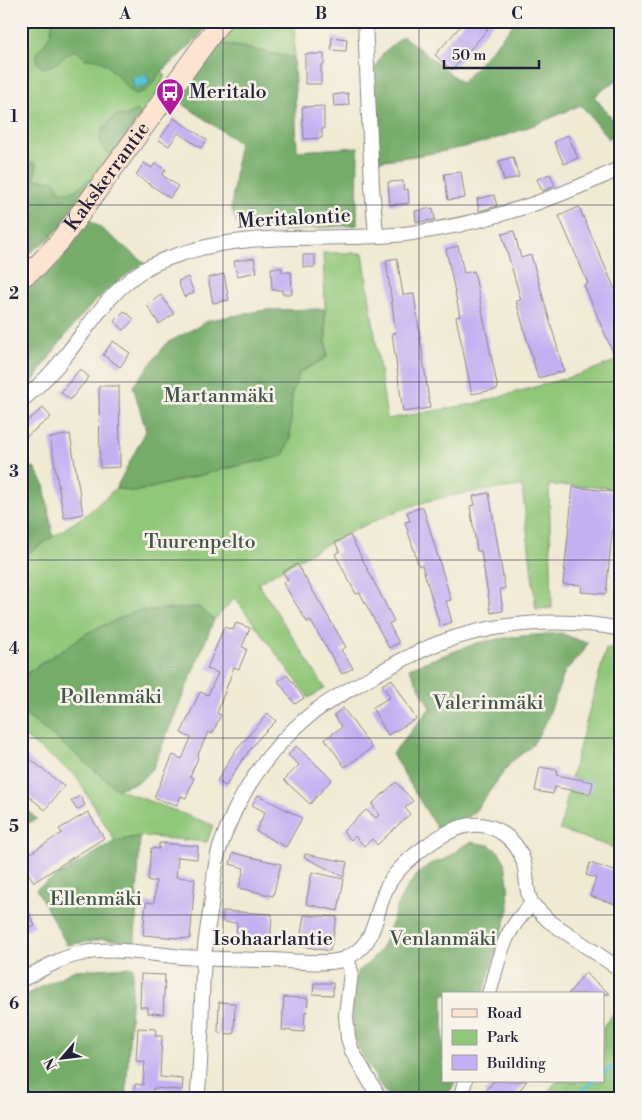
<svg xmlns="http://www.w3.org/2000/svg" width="642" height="1120" viewBox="0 0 642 1120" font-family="'Libre Bodoni',serif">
	<rect width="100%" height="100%" fill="#f7f3e8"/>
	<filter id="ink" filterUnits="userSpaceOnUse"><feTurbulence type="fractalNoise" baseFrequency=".02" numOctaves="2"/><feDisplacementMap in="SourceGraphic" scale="10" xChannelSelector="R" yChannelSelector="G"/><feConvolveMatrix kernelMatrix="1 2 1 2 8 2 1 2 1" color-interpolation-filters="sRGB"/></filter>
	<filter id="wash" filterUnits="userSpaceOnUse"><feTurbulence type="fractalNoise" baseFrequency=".0096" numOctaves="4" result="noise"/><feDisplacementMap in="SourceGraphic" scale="20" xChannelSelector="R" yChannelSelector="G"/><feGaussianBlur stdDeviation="1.12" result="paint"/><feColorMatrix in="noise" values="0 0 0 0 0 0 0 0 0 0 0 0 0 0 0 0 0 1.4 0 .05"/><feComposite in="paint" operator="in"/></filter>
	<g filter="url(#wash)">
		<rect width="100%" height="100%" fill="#f0ead3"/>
		<!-- green -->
		<path fill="#91c779" stroke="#5a745a" d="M21,21h188l-14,20 -33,30 3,4 -8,19 -106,144 -30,21z
			M229,21h66l-1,37 -74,-15 -15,20 9,-22z
			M323,253h40l24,166 87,-15 107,-30 40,-15v131l-21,-3 -51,-2 3,123 -16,1 -14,-123c-37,4 -74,8 -110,20 -55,19 -104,48 -154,77l67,105 -16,10 -74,-100 -21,22 -16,-13 -109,25 -68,45v-119l66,-44 29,-26 19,4 89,-23 59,-13 7,-17 2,-46 7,-20 28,-16z
			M621,646v204l-61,-20 9,-41 21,4 2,-11 -21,-4 35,-129z
			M21,712l40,30 56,47 96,36 -6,17 -67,-6 -25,5 -40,-66 -54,-41z
			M621,1005v94h-79l15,-18h46v-55z"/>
		<!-- forest -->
		<path fill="#74ac69" stroke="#4b6752" d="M53,21h157l-12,17 -41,38c-5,11 -10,16 -22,18 -12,-8 -25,-30 -38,-35 -3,-1 -9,0 -12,0l-9,-9c-15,5 -14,15 -34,18l-5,-5v-9l13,-19z
			M516,21h105v56l-27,19 26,33 -11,10 -28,-34c-32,14 -64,28 -97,37 -35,10 -70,14 -106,19l-3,-93 8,-15 20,-17 59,47z
			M220,43l74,15 3,93 61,-4 -1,78 -116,9 -10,-26 8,-65 -59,-41v-7z
			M137,110l4,4 -29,41 -10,-7 -2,-10 4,-11 10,-11 13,-1z
			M30,161l7,4 -3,14 21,2 4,9c13,6 21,-3 31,-12l2,4 -30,45 -34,25 -7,2v-18l13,-15 2,-6 -9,-2 -6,6v-56z
			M89,219l56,44c-49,28 -81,72 -112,118l-12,9v-105l39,-31z
			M324,309l3,48 -28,16 -7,20 -2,46 -7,17 -59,13 -89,23 -19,-4 30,-57 -13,-45 34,-43 43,-23 55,-10z
			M34,467l10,17 9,53 -32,21v-87l3,-2z
			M198,607l16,13 -61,148 -14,14 -22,7 -56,-47 -40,-30v-35l68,-45 47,-21z
			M561,633l19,8 8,1 -5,10 -18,19 -19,51 -14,24 -21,16 -38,52 -34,18 -47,-78 38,-46 -21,-40 68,-25 33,-6z
			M21,805l16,14 -16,7z
			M140,836l-5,106 -31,-3 -37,6 -31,-56 79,-48z
			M471,842l18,3 10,7 6,10 3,22 1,25 -26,85h-40v87h12l-3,8 -11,10h-50l-8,-9 -21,-36 -8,-16 -2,-27 5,-39c32,-24 27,-32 40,-65 5,-15 19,-34 33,-43 4,-2 10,-3 15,-5 9,-6 16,-13 26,-17z
			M133,967l-7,132h-105v-102l54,-27z"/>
		<!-- water -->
		<path fill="#59c5d1" stroke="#3e7486" d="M145,74l5,7c-4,6 -8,8 -16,7l-2,-10z"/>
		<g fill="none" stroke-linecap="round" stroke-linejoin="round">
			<!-- stream -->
			<path stroke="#59c5d1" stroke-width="4" d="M603,1074l18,-13
				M571,1099l23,-18"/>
		</g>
		<g id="blocks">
			<!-- building -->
			<path fill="#c3b0f2" d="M465,21h30l-43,49 -17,-15z
				M332,37l15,2 -1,12 -15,-1z
				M305,54h19v11h-3v19h-16z
				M348,93l1,12 -15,1 -1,-11z
				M324,106v23h-2v9l-18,1 -2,-32z
				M174,118l33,22 -6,8 -23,-15 -9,13 -10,-6z
				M568,135l10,23 -14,6 -10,-22z
				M513,157l6,20 -15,4 -5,-20z
				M144,163l8,5 3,-5 11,7 -4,5 16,11 -8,12 -34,-23z
				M461,172l4,26 -17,2 -4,-26z
				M550,174l5,12 -13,5 -5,-12z
				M403,181l1,9 4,-1 1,14 -19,2 -2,-23z
				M494,195l3,11 -18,5 -2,-12z
				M579,207l42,96v47l-8,3 -29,-68 4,-2 -29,-67z
				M433,208l2,12 -19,2 -1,-11z
				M514,231l7,27 10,-3 33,116 -26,7 -22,-77 5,-1 -19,-66z
				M458,246l6,27 10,-2 24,118 -26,5 -16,-77 4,-1 -14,-67z
				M303,255h12v12h-12z
				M254,258l3,14 -20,4 -3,-15z
				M397,258l6,37 11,-1 16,114 -27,4 -11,-79h4l-10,-73z
				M271,268h11v4h9l1,22h-10v-4h-10z
				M224,274l5,26 -16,3 -5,-25z
				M188,277l6,16 -10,4 -6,-16z
				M161,295l13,19 -15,10 -12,-19z
				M124,311l10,8 -10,11 -10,-9z
				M113,341l17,12 -10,14 -17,-12z
				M80,369l9,8 -19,23 -9,-8z
				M99,386h20l1,81 -20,1z
				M43,408l8,9 -30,24v-15z
				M70,434l13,80 -19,4 -14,-80z
				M573,487l43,5 -10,102 -25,-2 1,-7 -19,-1z
				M489,493l16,96h-5l3,22 -12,2 -10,-62h-4l-7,-45 5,-1 -2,-9z
				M423,507l28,93 -5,1 6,21 -12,4 -18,-61 -3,1 -14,-44 5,-1 -3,-9z
				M350,535l44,86 -5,3 10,19 -10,5 -29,-55 -4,1 -21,-40 5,-3 -5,-8z
				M297,564l49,83 -5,3 12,18 -11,6 -32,-54 -3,2 -24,-39 5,-3 -5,-8z
				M236,623l14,5 -8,19 5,2 -8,20 -5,-2 -17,46 4,2 -9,19 -4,-2 -11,25 1,1 -8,18 4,2 -8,20 -5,-2 -4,9 -9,-3v1l-14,-6 19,-42 9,4 9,-21 -10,-5 19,-41 8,3 10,-22 -11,-4 17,-42 9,3z
				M287,675l17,23 -9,6 -17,-23z
				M392,679l24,40 -28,16 -16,-27 18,-11 -8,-12z
				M343,708l29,40 -27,19 -20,-28 17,-12 -8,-12z
				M268,713l8,8 -16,16 -20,26 -14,23 -9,-5 16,-27z
				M296,746l36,33 -22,25 -26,-24 15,-15 -11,-10z
				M21,752l43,34 -19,24 -24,-20z
				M540,767l17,3 -1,5 37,7 -3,12 -35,-7 -2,7 -18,-3z
				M396,782l17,19 -8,7 5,6 -33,31 -5,-6 -8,7 -9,-10 -4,4 -8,-9 23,-21 10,8 3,-3 -7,-11z
				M258,795l44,23 -16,29 -30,-16 9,-19 -13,-7z
				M80,796l5,9 -8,5 -6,-9z
				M88,812l16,26 -70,44 -13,-20v-3l41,-26 -3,-4z
				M159,843l39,3 -1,13 -19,-2 -2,20 19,2 -5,60 -47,-4 3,-33 8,1 2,-22h-8l3,-33 8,1z
				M233,853l48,11 -8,32 -34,-8 5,-20 -14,-4z
				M305,854l42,8 -3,15 -40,-20z
				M590,863l31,10v33l-31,-10 6,-18 -10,-3z
				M312,872l32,7 -6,32 -32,-7z
				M21,897l14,29 -14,7z
				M223,911l49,3 -2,32 -34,-2 1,-21 -14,-1z
				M304,915l33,2 -7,34 -24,-4 1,-6 -7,-1z
				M585,973l25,21h-42z
				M141,974l24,1 -2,39 -15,-1v-6h-8z
				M314,983h19v12l-20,-1z
				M284,997l24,1 -1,14h-2l-1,20 -22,-2z
				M219,1002l16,1 -1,31 -16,-1z
				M138,1028l18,1 -1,7h7l-2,41 23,2 -1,11 -29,-2v11h-19l1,-15 8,1 2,-23 -9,-1z
				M494,1081h33l-15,18h-21l-7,-6z"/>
		</g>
	</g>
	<g filter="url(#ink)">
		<use href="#blocks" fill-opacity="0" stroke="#898687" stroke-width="1"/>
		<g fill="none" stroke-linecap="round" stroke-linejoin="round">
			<!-- street casing -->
			<g stroke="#898687" stroke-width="16">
				<path id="street" d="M365,21l7,165 4,49
					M21,401c17,-14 32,-29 45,-46 25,-31 44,-65 79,-86 12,-8 27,-12 42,-17 71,-22 145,-10 218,-18 75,-9 147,-33 216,-66
					M347,957l4,15 -5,44 2,22 4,13 28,48
					M21,980c19,-9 38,-22 59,-26 31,-8 70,0 102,3 30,2 60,3 91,3 18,1 52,5 68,0 37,-13 32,-44 46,-73 12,-24 57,-59 84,-62 24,-3 48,16 53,39 4,14 1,27 8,40
					M489,994c11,-39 13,-61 43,-90l17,17 72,49
					M197,1099c6,-47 3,-93 7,-140 1,-17 4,-35 7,-52 2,-20 3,-41 9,-60 17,-51 48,-98 90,-132 19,-15 41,-26 61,-38 22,-12 44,-25 68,-34 57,-21 122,-26 182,-14
					M460,1099l5,-18"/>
			</g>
			<!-- secondary casing -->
			<g stroke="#898687" stroke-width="22">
				<g id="secondary">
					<path id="s1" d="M21,278l16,-12 23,-25 161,-220"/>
				</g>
			</g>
			<!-- street -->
			<use href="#street" stroke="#fff" stroke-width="14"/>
			<!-- secondary -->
			<use href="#secondary" stroke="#fde4d1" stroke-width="20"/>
		</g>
	</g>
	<!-- grid -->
	<path fill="none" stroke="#22223b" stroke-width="1" stroke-opacity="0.55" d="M223,21v1078M419,21v1078M21,205h600M21,382h600M21,560h600M21,738h600M21,915h600"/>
	<!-- icons -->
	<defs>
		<g id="bus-pin" transform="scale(1.4375)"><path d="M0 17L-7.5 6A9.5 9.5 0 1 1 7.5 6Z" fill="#b5179e" stroke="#f7f3e8"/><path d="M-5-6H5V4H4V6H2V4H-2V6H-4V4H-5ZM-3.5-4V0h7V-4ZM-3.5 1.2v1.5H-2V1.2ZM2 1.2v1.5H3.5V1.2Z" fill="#fff"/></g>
	</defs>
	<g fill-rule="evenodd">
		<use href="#bus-pin" x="170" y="92"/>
	</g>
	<g text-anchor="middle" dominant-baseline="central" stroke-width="5" stroke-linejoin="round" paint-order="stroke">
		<!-- poi labels -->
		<g font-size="20" fill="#22223b" stroke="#f7f3e8" text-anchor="start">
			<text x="189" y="92">Meritalo</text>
		</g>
		<!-- street labels -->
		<g font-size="20" fill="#22223b" stroke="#f7f3e8">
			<text stroke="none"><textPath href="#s1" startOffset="134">Kakskerrantie</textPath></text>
			<text transform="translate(294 219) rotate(-3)">Meritalontie</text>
			<text x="273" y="939">Isohaarlantie</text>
		</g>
		<!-- park labels -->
		<g font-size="20" fill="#43544e" stroke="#f7f3e8">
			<text x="219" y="396">Martanmäki</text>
			<text x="200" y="542">Tuurenpelto</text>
			<text x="111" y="697">Pollenmäki</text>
			<text x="488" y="703">Valerinmäki</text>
			<text x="96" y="899">Ellenmäki</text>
			<text x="443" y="939">Venlanmäki</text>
		</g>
	</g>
	<!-- margin -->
	<rect width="642" height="1120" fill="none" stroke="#f7f3e8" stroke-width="55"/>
	<!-- legend -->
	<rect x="442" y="992" width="162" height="90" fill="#f7f3e8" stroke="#a29fa3"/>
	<rect x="452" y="1009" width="25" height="8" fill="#fde4d1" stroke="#a29fa3"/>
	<text x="487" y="1018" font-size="15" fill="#22223b">Road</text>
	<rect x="452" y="1030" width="25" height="15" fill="#91c779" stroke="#a29fa3"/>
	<text x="487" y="1042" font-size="15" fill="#22223b">Park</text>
	<rect x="452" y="1055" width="25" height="15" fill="#c3b0f2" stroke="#a29fa3"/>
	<text x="487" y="1068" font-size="15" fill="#22223b">Building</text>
	<!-- north arrow -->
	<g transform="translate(62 1058) rotate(242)" stroke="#f7f3e8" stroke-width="4" paint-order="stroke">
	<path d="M0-4L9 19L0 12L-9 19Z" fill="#22223b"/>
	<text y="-8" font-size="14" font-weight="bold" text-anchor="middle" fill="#22223b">N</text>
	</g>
	<!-- scale -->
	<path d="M444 60v8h95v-8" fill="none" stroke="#22223b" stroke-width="2.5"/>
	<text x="452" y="60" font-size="15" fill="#22223b" stroke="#f7f3e8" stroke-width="4" paint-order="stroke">50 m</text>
	<rect x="28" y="28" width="586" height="1064" fill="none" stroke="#22223b" stroke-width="2"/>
	<g font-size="16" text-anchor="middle" font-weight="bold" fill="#22223b">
		<text x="125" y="19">A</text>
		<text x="321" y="19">B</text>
		<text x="517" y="19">C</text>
		<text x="14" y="122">1</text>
		<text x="14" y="299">2</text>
		<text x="14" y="477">3</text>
		<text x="14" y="654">4</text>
		<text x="14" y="832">5</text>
		<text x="14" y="1009">6</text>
	</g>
</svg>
